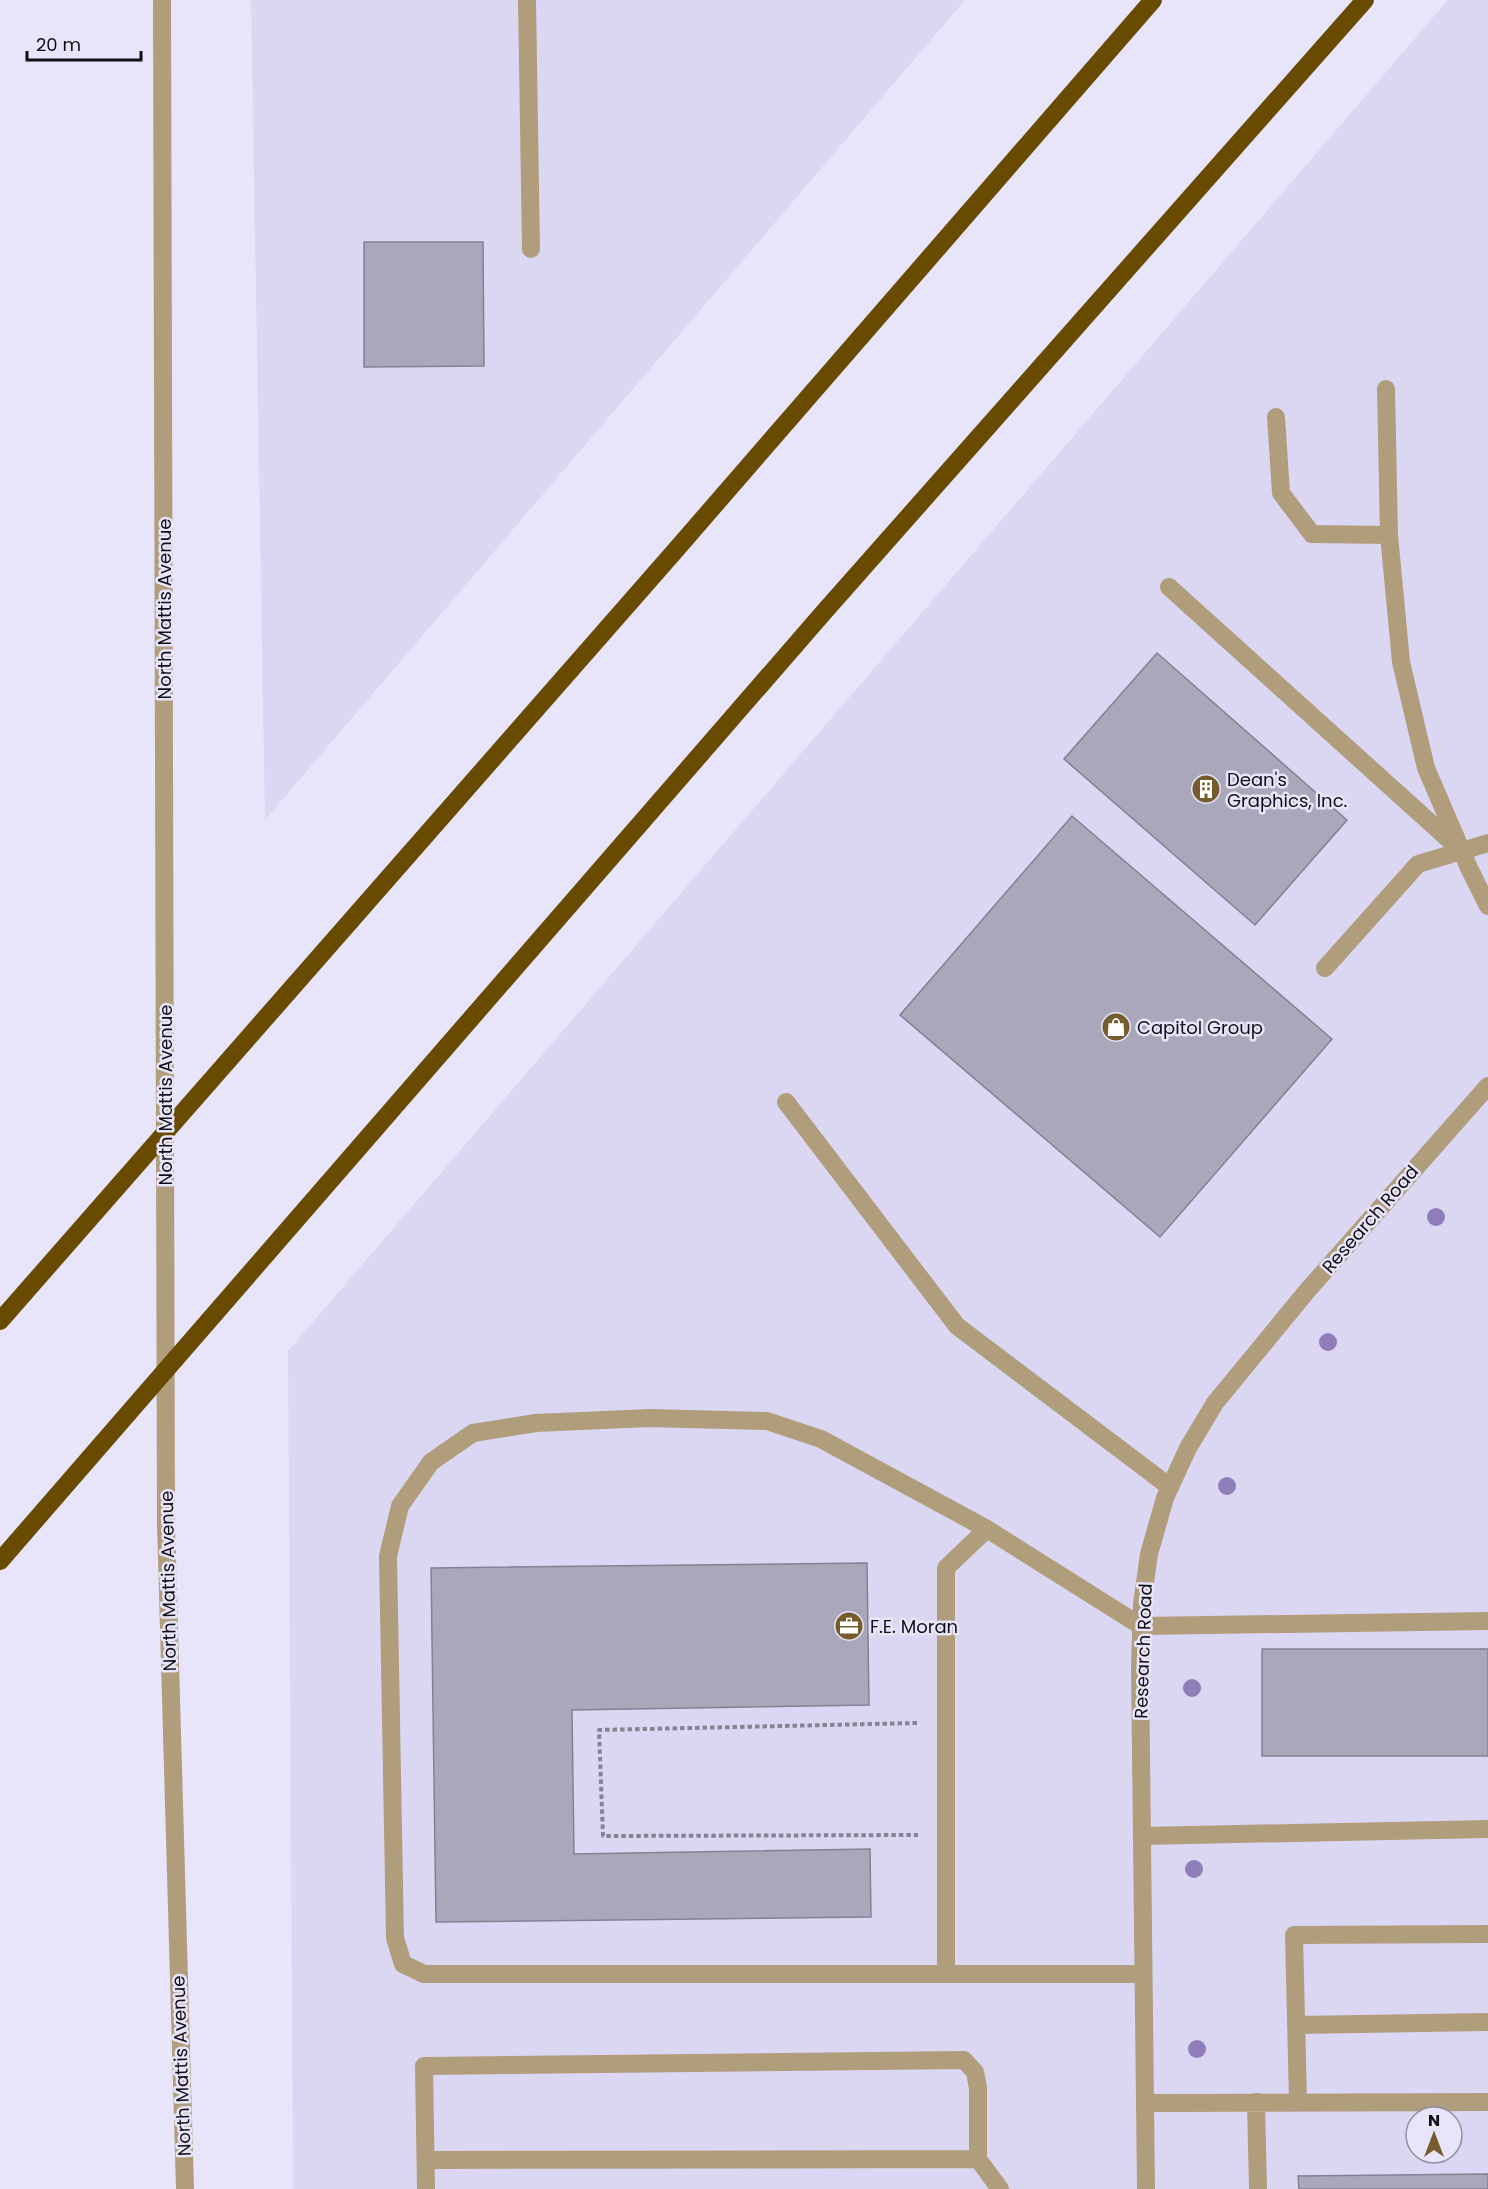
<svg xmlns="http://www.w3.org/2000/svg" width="1488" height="2189" viewBox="0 0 1488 2189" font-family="Poppins,sans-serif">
	<rect width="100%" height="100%" fill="#e8e4fa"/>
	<!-- built -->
	<path fill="#dbd7f3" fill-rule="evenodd" d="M251,0h714l-700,820z
		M1448,0h40v2189h-1195l-5,-838zM1416,2117h36v36h-36z"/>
	<!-- building -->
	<path fill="#aaa7bb" stroke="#838093" stroke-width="1.5" d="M364,242h119l1,124 -120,1z
		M1157,653l190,167 -92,105 -191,-166z
		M1072,816l260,223 -172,198 -260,-222z
		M867,1563l2,142 -297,5 2,144 296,-5 1,68 -435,5 -5,-354z
		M1262,1649h226v107h-226z
		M1488,2174v15h-189l-1,-13z"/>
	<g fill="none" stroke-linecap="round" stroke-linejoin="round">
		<!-- path -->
		<path stroke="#868392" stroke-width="4" stroke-dasharray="4.5 3" stroke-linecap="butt" d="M917,1723l-318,7 4,106 315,-1"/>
		<!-- service -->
		<path stroke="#b09d7c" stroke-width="18" d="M527,0l4,249
			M1386,389l3,146 12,127 25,106 43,100 19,38
			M1276,417l5,76 31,41 77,1
			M1169,587l286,258
			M1325,968l93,-104 70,-21
			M786,1102l171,224 213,161
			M1142,1836l346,-7
			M946,1974v-406l41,-39
			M1143,1974h-719l-21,-10 -8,-26 -7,-382 12,-50 31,-44 42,-29 63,-10 113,-5 118,3 54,18 166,90 154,97 347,-5
			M1296,2025l192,-3
			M1256,2102l2,87
			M1298,2102l-4,-167 194,-1
			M1145,2103l343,-1
			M426,2160l552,-1 22,30
			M426,2189l-2,-123 540,-6 11,12 3,16v71"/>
		<!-- minor -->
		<path stroke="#b09d7c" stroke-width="18" d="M1146,2189l-6,-523 2,-62 7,-50 16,-56 23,-50 27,-45 92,-112 181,-205"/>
		<!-- tertiary -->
		<path stroke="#b09d7c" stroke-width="18" d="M162,0l4,1523 19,666"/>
		<!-- motorway -->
		<path stroke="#684a00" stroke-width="18" d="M0,1321l674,-769 479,-552
			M0,1561l824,-949 541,-612"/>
	</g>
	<!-- trees -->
	<g fill="#8f7eb9">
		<circle cx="1436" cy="1217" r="9"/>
		<circle cx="1328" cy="1342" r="9"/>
		<circle cx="1227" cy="1486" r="9"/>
		<circle cx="1192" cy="1688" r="9"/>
		<circle cx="1194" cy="1869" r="9"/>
		<circle cx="1197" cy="2049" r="9"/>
	</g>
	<!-- icons -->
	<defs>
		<g id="building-disc" transform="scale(1.5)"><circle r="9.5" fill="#745c2d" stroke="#e8e4fa"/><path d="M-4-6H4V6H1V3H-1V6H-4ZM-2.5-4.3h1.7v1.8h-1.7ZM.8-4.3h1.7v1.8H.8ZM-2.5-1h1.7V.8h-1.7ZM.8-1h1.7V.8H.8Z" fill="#fff"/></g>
		<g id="shop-disc" transform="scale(1.5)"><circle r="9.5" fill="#745c2d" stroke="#e8e4fa"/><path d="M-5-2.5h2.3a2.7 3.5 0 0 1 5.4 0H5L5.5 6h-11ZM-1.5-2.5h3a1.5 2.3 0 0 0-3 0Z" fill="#fff"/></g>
		<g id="office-disc" transform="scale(1.5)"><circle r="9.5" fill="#745c2d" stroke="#e8e4fa"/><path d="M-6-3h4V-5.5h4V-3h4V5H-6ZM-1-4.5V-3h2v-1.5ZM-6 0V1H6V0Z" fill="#fff"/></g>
	</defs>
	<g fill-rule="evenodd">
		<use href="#building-disc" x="1206" y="789"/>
		<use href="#shop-disc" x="1116" y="1027"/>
		<use href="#office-disc" x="849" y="1626"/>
	</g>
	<g text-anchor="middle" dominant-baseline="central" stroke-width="5" stroke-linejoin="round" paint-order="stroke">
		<!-- street labels -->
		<g font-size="18" fill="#110f16" stroke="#e8e4fa">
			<text transform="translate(164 609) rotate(-90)">North Mattis Avenue</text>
			<text transform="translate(165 1095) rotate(-90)">North Mattis Avenue</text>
			<text transform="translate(1370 1219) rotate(-49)">Research Road</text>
			<text transform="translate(168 1581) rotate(-91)">North Mattis Avenue</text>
			<text transform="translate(1143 1651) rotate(-88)">Research Road</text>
			<text transform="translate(181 2066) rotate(-92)">North Mattis Avenue</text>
		</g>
		<!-- poi labels -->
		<g font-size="18" fill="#110f16" stroke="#e8e4fa" text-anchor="start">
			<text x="1227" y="779">Dean's<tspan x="1227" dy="21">Graphics, Inc.</tspan></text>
			<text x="1137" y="1027">Capitol Group</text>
			<text x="870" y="1626">F.E. Moran</text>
		</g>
	</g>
	<!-- north arrow -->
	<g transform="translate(1434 2135)"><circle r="28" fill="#e8e4fa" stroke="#928f9f" stroke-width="1.5"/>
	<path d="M0-4.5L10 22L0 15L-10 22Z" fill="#745c2d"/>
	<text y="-9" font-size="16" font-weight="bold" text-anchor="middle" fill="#110f16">N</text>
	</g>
	<!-- scale -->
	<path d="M27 51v9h114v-9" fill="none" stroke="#110f16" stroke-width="3"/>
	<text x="36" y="51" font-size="18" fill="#110f16" stroke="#e8e4fa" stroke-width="4.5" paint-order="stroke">20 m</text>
</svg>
